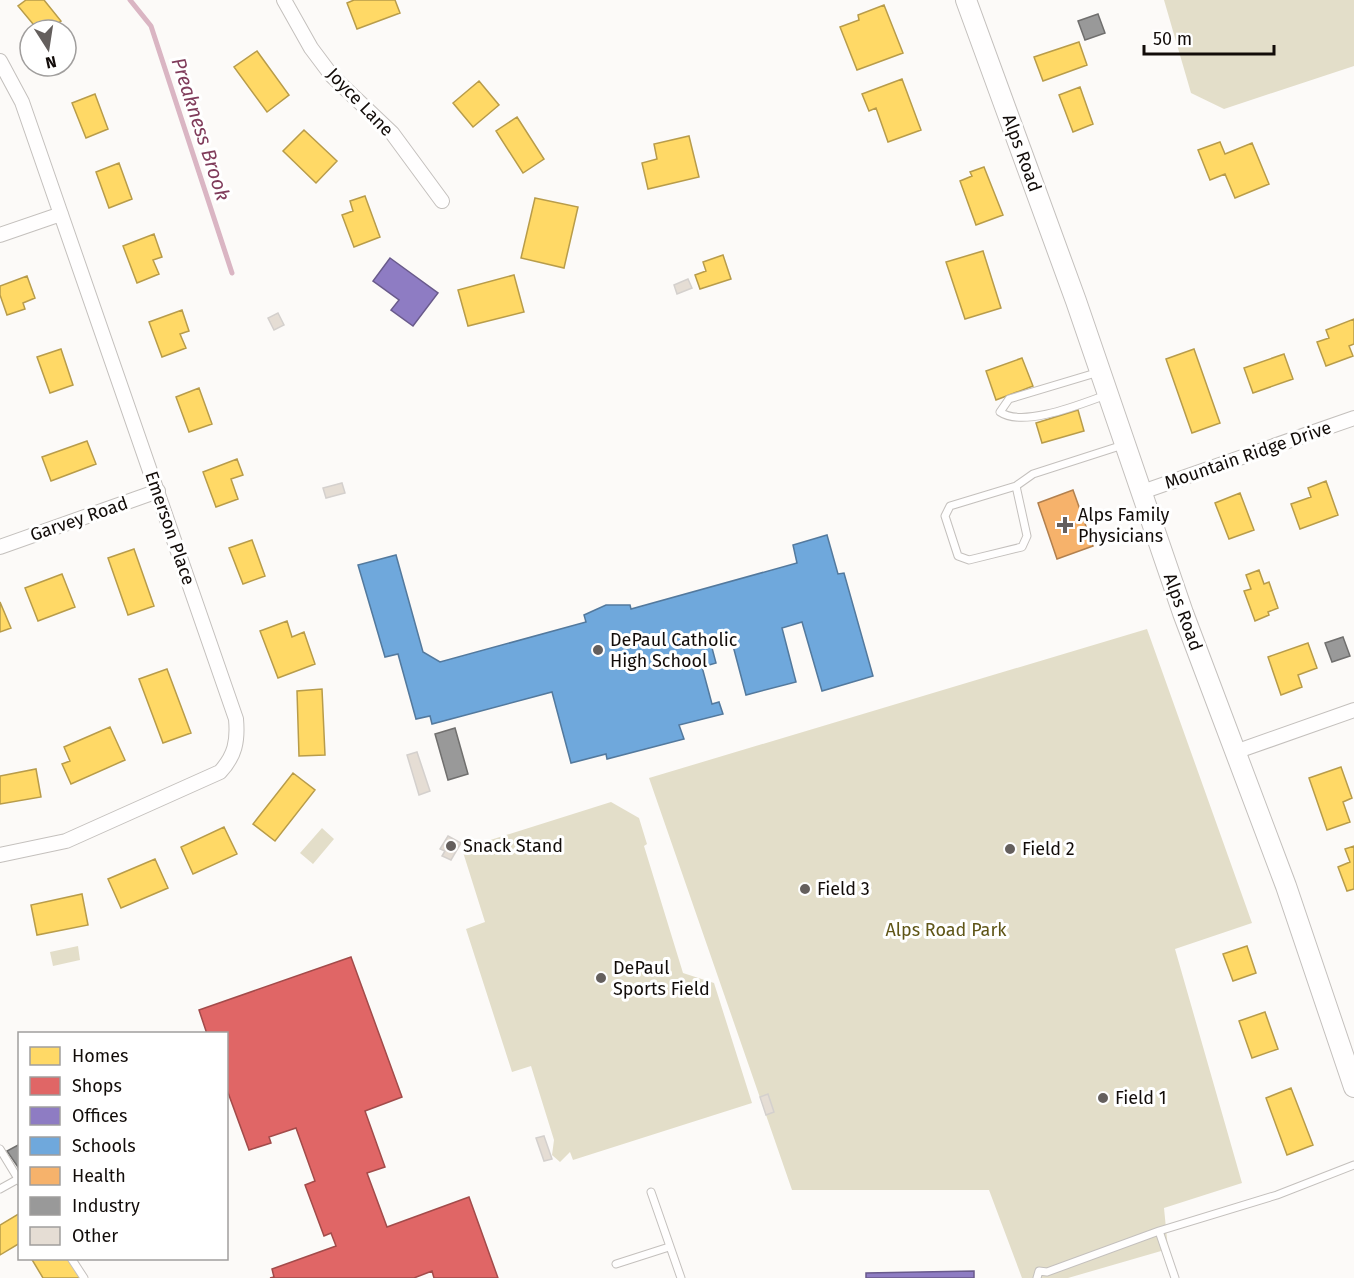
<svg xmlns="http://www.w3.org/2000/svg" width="1354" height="1278" viewBox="0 0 1354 1278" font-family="'Fira Sans',sans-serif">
	<rect width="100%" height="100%" fill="#fcfaf8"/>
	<!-- green -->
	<path fill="#e3dec9" d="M1164,0h190v66l-130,43 -33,-16z
		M1147,629l105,294 -77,26 67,234 -78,25 4,41 -100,29h-46l-33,-88h-197l-143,-412z
		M611,802l28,16 8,26 -3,2 39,127 31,10 38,120 -179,57 -3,-8 -10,10 -8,-7 2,-15 -23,-74 -19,6 -46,-143 19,-7 -23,-73z
		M322,828l12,11 -21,25 -13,-11z
		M78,946l2,14 -27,6 -3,-14z"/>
	<!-- homes -->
	<path fill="#ffd966" stroke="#b89c4a" stroke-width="1.5" d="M26,0h18l17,21 -12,9h-11l-20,-24z
		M354,0h41l5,13 -43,16 -10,-26z
		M884,5l19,48 -46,17 -17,-43 19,-7 -1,-5z
		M1079,42l8,23 -44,16 -9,-24z
		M257,51l32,44 -22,17 -33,-45z
		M902,79l19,51 -33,12 -12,-34 -7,3 -7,-17z
		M479,81l20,24 -26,22 -20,-24z
		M1080,87l13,37 -20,8 -14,-37z
		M95,94l13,35 -22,9 -14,-35z
		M517,117l27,42 -21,14 -27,-42z
		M304,130l33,31 -21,22 -33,-32z
		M689,136l10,41 -51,12 -6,-26 15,-4 -3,-15z
		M1220,142l5,12 27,-11 17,41 -34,14 -10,-24 -15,6 -12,-30z
		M119,163l13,36 -23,9 -13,-36z
		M984,167l19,48 -27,10 -16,-44 12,-5 -2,-4z
		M365,196l15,41 -26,10 -12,-32 11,-4 -3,-10z
		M535,198l43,9 -14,61 -43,-10z
		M154,234l8,23 -9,3 6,14 -22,9 -14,-37z
		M983,251l18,57 -36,11 -19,-57z
		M723,255l8,24 -31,10 -5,-14 11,-4 -3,-9z
		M514,275l10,37 -56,14 -10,-36z
		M27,276l8,22 -12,5 2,6 -18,6 -7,-20v-9z
		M182,310l7,21 -9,3 6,14 -24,9 -13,-35z
		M1354,319v25l-5,2 4,10 -27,10 -9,-24 12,-4 -3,-8z
		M61,349l12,36 -23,8 -13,-36z
		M1194,349l26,74 -28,10 -26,-74z
		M1284,354l9,25 -40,14 -9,-25z
		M1022,358l11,28 -37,14 -10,-29z
		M199,388l13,36 -23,8 -13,-35z
		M1078,410l6,21 -42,12 -6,-20z
		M87,441l9,23 -45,17 -9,-24z
		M237,459l6,16 -12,4 7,20 -22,8 -13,-35z
		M1326,481l12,34 -38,14 -9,-25 20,-7 -3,-9z
		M1240,493l14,37 -25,9 -14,-36z
		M252,540l13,36 -22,8 -14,-36z
		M134,549l20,57 -26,9 -20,-57z
		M1259,570l5,14 5,-2 9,26 -10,4 1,3 -14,6 -11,-30 7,-2 -5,-14z
		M62,574l13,33 -37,14 -13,-33z
		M0,602l11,26 -11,4z
		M287,621l5,16 12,-5 11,32 -37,14 -18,-47z
		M1308,643l9,25 -19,7 4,12 -21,8 -13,-38z
		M167,669l24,64 -28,10 -24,-64z
		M322,689l3,66 -26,1 -2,-65z
		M110,727l15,33 -54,24 -9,-20 8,-3 -6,-14z
		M1341,767l11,31 -9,4 7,20 -23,8 -18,-52z
		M36,769l5,28 -41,7v-28z
		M293,773l22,17 -40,51 -22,-17z
		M224,827l13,27 -44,20 -12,-27z
		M1354,846v43l-7,2 -9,-24 12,-5 -5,-13z
		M155,859l13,29 -47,20 -13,-29z
		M82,894l6,31 -51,10 -6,-30z
		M1247,946l9,27 -23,8 -10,-27z
		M1265,1012l13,37 -26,9 -13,-37z
		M1291,1088l22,57 -26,10 -21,-57z
		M20,1213v30l-20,12v-30z
		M31,1258h37l12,20h-37z"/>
	<!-- shops -->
	<path fill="#e06666" stroke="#a24b4a" stroke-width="1.5" d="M351,957l51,140 -37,14 20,56 -18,6 20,54 82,-30 29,81h-64l-2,-7 -18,7h-144l4,-1 -2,-8 64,-23 -5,-13 -7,3 -19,-51 10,-4 -19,-53 -27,9 2,6 -22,7 -23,-63v-53h-19l-8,-24z"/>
	<!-- offices -->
	<path fill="#8e7cc3" stroke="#695a8b" stroke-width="1.5" d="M390,258l48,35 -25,33 -22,-16 8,-10 -26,-19z
		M974,1271v7h-108v-5z"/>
	<!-- schools -->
	<path fill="#6fa8dc" stroke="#53799d" stroke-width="1.5" d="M827,535l11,39 6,-1 29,103 -51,15 -20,-69 -20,6 14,54 -50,13 -14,-53 -20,6 4,15 -14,4 10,37 7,-2 4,12 -44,11 5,14 -77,20 -1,-5 -35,9 -19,-71 -120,32 -2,-8 -14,3 -18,-65 -13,3 -27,-92 38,-10 27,97 17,10 146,-40 -2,-7 22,-10h24l1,4 166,-46 -4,-18z"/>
	<!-- health -->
	<path fill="#f6b26b" stroke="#b2804e" stroke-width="1.5" d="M1073,490l20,56 -36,13 -19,-56z"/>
	<!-- industry -->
	<path fill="#999" stroke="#706f6e" stroke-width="1.5" d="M1098,14l7,19 -20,7 -7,-19z
		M1343,637l7,19 -18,6 -7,-19z
		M455,728l13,46 -20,6 -13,-46z
		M20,1144v26l-13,-19z"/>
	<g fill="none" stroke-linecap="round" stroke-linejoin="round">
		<!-- stream -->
		<path stroke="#dab5c3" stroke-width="5" d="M130,0l21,26 81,247"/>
	</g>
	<!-- building -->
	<path fill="#e5ddd4" stroke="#d4d0cd" stroke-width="1.5" d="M688,279l4,9 -15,6 -3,-9z
		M278,313l6,12 -10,5 -6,-12z
		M342,483l3,10 -19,5 -3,-10z
		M417,752l13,39 -11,4 -12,-40z
		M448,836l13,7 -10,17 -9,-4 3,-5 -5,-2z
		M768,1094l6,18 -8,3 -6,-18z
		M544,1136l8,23 -8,2 -8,-23z"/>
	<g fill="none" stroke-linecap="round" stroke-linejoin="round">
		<!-- service casing -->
		<g stroke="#c4c0bd" stroke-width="9">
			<path id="service" d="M1099,372l-90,27 -9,13c23,16 81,-8 106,-17
				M1016,486l-66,20 -5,10 13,40 11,4 53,-13 5,-11 -11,-50 17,-12 90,-29
				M0,1149l20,33
				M0,1189l18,-10
				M651,1192l30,86
				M71,1258l13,20
				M616,1264l53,-17
				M1037,1278l2,-7 8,1 112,-41
				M1175,1278l-16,-47 118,-36 77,-30"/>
		</g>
		<!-- minor casing -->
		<g stroke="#c4c0bd" stroke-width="16">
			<path id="minor" d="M284,0l27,48 21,28 60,57 50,68
				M0,61l22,41 214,617c2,22 -1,37 -16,53l-154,69 -66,14
				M0,235l61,-21
				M1142,492l212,-74
				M0,547l158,-56
				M1235,752l119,-42"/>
		</g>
		<!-- secondary casing -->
		<g stroke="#c4c0bd" stroke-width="22">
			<path id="secondary" d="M966,0l110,301 107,312 103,273 68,201"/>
		</g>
		<!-- service -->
		<use href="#service" stroke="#fffefe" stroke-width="7"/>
		<!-- minor -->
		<use href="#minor" stroke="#fffefe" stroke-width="14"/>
		<!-- secondary -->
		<use href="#secondary" stroke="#fffefe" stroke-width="20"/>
	</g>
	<!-- markers -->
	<g fill="#645f5d" stroke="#fff" stroke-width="2">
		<path d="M1062 516h6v6h6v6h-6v6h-6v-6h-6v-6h6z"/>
		<circle cx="598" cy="650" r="6"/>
		<circle cx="451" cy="846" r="6"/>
		<circle cx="1010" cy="849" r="6"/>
		<circle cx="805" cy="889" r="6"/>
		<circle cx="601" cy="978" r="6"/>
		<circle cx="1103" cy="1098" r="6"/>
	</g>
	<g text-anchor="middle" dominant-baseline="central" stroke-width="6" stroke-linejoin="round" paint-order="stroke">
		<!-- street labels -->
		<g font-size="18" fill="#120c09" stroke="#fff">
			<text transform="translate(360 102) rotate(46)">Joyce Lane</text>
			<text transform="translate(1022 153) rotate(70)">Alps Road</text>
			<text transform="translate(1248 455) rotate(-19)">Mountain Ridge Drive</text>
			<text transform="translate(79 519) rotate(-19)">Garvey Road</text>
			<text transform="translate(170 528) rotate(71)">Emerson Place</text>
			<text transform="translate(1183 612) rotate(70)">Alps Road</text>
		</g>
		<!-- poi labels -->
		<g font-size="18" fill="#120c09" stroke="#fff" text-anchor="start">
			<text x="1078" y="515">Alps Family<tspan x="1078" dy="21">Physicians</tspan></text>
			<text x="610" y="640">DePaul Catholic<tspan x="610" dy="21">High School</tspan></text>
			<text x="463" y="846">Snack Stand</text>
			<text x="1022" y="849">Field 2</text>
			<text x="817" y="889">Field 3</text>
			<text x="613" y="968">DePaul<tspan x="613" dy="21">Sports Field</tspan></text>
			<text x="1115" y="1098">Field 1</text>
		</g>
		<!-- park labels -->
		<g font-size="18" fill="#5f5517" stroke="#fff">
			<text x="946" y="930">Alps Road Park</text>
		</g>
		<!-- water labels -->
		<g font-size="20" font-style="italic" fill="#803c5b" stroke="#fff">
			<text transform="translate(201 129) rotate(72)">Preakness Brook</text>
		</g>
	</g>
	<!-- legend -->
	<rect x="18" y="1032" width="210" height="228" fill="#ffffff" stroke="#a09e9d" stroke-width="1.5"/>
	<rect x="30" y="1047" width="30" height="18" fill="#ffd966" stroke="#a09e9d" stroke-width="1.5"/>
	<text x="72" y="1062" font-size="18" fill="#120c09">Homes</text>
	<rect x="30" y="1077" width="30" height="18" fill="#e06666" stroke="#a09e9d" stroke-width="1.5"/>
	<text x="72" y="1092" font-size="18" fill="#120c09">Shops</text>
	<rect x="30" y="1107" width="30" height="18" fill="#8e7cc3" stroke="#a09e9d" stroke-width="1.5"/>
	<text x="72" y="1122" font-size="18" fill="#120c09">Offices</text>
	<rect x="30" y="1137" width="30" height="18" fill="#6fa8dc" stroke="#a09e9d" stroke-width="1.5"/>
	<text x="72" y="1152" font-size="18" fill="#120c09">Schools</text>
	<rect x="30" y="1167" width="30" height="18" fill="#f6b26b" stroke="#a09e9d" stroke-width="1.5"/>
	<text x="72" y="1182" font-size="18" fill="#120c09">Health</text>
	<rect x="30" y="1197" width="30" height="18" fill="#999999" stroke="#a09e9d" stroke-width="1.5"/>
	<text x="72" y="1212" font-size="18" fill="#120c09">Industry</text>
	<rect x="30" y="1227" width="30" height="18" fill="#e5ddd4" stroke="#a09e9d" stroke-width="1.5"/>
	<text x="72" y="1242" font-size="18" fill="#120c09">Other</text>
	<!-- north arrow -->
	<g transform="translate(48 48) rotate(168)"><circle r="28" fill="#ffffff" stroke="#a09e9d" stroke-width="1.5"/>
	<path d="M0-4.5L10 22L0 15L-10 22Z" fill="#645f5d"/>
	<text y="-9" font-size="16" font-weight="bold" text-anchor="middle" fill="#120c09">N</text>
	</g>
	<!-- scale -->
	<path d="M1144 45v9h130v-9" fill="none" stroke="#120c09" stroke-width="3"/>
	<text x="1153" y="45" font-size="18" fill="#120c09" stroke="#ffffff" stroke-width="4.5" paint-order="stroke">50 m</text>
</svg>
